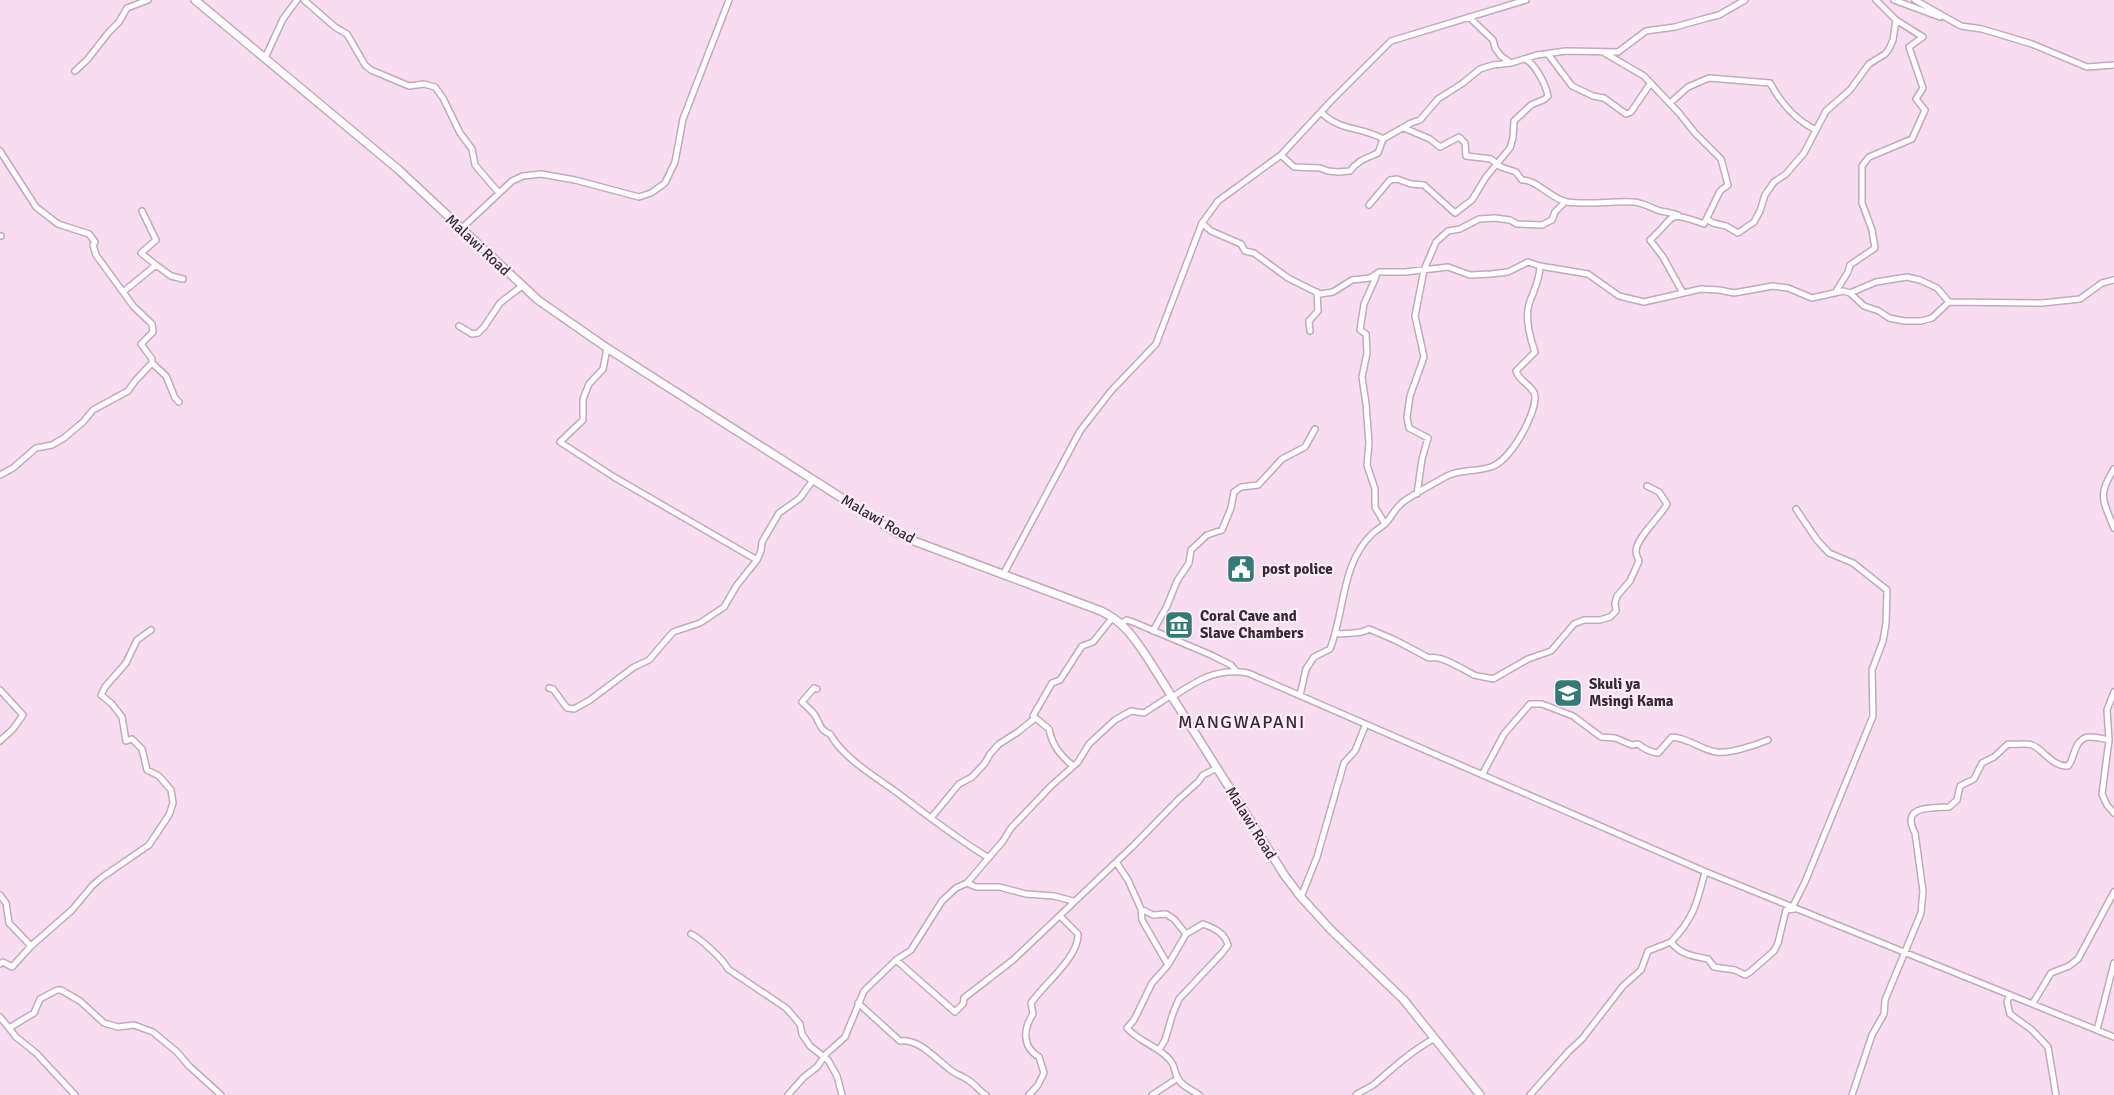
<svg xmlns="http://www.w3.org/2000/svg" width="2114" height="1095" viewBox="0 0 2114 1095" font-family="Signika,sans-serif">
	<rect width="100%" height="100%" fill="#f8ddf1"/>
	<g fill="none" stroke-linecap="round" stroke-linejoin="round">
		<!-- minor casing -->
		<g stroke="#c3a9bd" stroke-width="8">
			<path id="minor" d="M304,0l31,27 12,7 18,31 6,5 38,16 15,-2 11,3 8,11 17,35 12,16 3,16 24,28
				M1894,0l46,17
				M1915,0l46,26 21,3 50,15 55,23 27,-2
				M1469,17l24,23 2,8 6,8 10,7 26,-8 29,-4 52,1 28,-21 29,-4 32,-9 12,-3 26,-15
				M1603,52l41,24 35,37 16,20 26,26 7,26 -8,6 -16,33c-39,-14 -27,-8 -54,16l13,17 20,36
				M1548,54l24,32 21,10 11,2 22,16 5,-2 19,-28
				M265,58l18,-39 14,-19
				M75,71l12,-11 22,-28 10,-10 8,-14 21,-8
				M1670,103l18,-16 21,-9 61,5c11,20 25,37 46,47
				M1321,112c19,20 40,14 62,27
				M1404,128l26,11 10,8 19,-10 6,6 1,13 25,3 10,8 15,5 6,8c14,-1 29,19 45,22 22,3 44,-1 66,0 9,0 18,6 27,9 6,1 12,2 18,4
				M0,151l36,56 22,17 31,10 6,8 -2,3 3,10 38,52 18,17 1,8 -12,12 11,15v4l14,13 9,22 4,4
				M1281,155l13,12 26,1 8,3 10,1 12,-1c8,-11 17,-13 28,-18l5,-14 28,-16 9,-3 18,-21 25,-16 17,-14 13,-4 18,-2
				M1369,205l21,-25 7,-1 14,5 13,1 31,28 17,-13 14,-23 24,-29 3,-10 1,-17 17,-16 14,-6 3,-3c-2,-11 -14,-35 -24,-37
				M142,211l14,29 -15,13 15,12
				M1708,220l5,3 13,3 12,7 16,-11 6,-11 5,-16 9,-13 12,-8 18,-21 22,-42 24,-21 19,-26 16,-10 4,-5 4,-9 3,-20
				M1202,223l9,8 30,13 4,7 9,2 34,25 32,16 13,-2 19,-12 18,-2 9,-6h26l43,-5 22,8 21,-1 17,-2 20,-10 12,4 48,8 31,22 25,6 57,-13 18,1 15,3 39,-7 15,2 24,10 31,-7 7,2 26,-11 31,-5 13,3 17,8 12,14 93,1 38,-4 22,-16 12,-3
				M461,229l51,-48 11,-5 18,-2 34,6 64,17 12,-4 14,-10 10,-21 8,-43 46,-119
				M0,236h1
				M1376,277l-12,27 -4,26 6,4 1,19 -5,24 4,27 3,39 -2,22 8,24v18l10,17
				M123,292l33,-27 15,11 12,3
				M1835,293l13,-21 2,-7 25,-17 -3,-18 -10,-27v-37l7,-9 43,-18 13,-29 -9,-11 7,-11 -14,-41 14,-10 -27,-17 -20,-20
				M1850,293l14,13 15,5 10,7 15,3h17l11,-3 17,-16
				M459,326l13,8 6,-1 6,-6 16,-24 22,-17
				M1310,331l-1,-10 9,-10 -1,-19
				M607,348l-4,21 -14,15 -6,15v21l-23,22 54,35 143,83
				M2114,469c-17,27 -11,31 0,59
				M0,475l13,-7 23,-20 16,-3 12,-7 19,-16 10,-12 35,-19 7,-10 17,-18
				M1417,494l5,-35 6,-21 -19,-10 -2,-11 3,-21 14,-39 -9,-41 9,-46 12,-28 12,-11 12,-2 19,-10 16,-1 15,2 7,4 25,1 10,-5 3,-8 10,-10
				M1003,575l77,-144 31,-40 45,-47 46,-121 16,-22 63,-46 50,-54 60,-60 135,-41
				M1121,623l6,-3 6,2 78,33 20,10 5,6
				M1153,631l14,-25 10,-25 12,-18 2,-13 16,-15 15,-5 9,-22 3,-16 7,-5 17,-2 24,-26 23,-12 10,-18
				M1336,632l4,2c11,-2 19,1 29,-5l26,11 34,18c13,-3 33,11 45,17 6,2 13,2 19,4l35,-20 23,-8 23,-27 10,-4h16l10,-3 6,-6 -1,-8 2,-7 13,-15 9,-20c-1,-3 -3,-6 -3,-9 -1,-13 25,-36 31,-48l-8,-12 -12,-6
				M549,688l4,1 14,19 7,1 16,-9 44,-33 15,-7 24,-28 27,-9 24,-16 13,-22 20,-25 4,-9 1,-9 17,-29 21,-15 13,-18
				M817,689l-3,-1 -12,14c4,4 9,8 12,12 6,8 5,16 16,20 14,25 46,43 69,60 29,22 58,45 90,64
				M0,690l23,25 -10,14 -13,12
				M2114,692l-7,18 2,30 -7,54 5,11 7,8
				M1300,695l6,-26 8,-12 16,-8c15,-38 11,-85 42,-115 4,-4 10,-7 14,-11 6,-7 10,-16 17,-21 9,-7 33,-20 44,-26 14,-7 29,-4 44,-9 19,-6 45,-52 44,-71 -1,-10 -16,-14 -19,-25l19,-19c-5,-13 -10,-34 -6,-48 4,-12 11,-24 11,-38
				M1171,698c25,-17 46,-31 77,-25l458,199 408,165
				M1073,766c-13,-11 -21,-21 -24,-37l-16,-13 19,-33 8,-3 22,-34 11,-4 20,-25
				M1482,775l22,-41 26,-30h12l31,12 28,21 14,1 17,7 6,-1c6,5 12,8 20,9l14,-16c17,1 31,14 45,15 12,2 39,-7 51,-12
				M931,818l28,-34 13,-7 13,-14 5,-9 9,-10 19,-12 16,-13
				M1116,862l12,18 13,29 1,11 26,45
				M1705,872c-8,31 -11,46 -34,70 10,13 22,14 37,17l6,8 21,3 10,5 5,-3 24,-21 4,-8 8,-33 9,-1
				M967,883l9,4h23l27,7 28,2 19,5
				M0,895l6,8 3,20 22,23 -19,21 -9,-5 -3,2
				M1301,897l16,-40 27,-94 11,-12 10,-25
				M1792,908l13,-26 68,-166 -1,-46 11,-29 3,-18 1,-33 -34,-27 -24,-10 -12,-13 -21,-31
				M1141,909l12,6 13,-1 8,5 12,15
				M691,934c10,5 32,25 37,35l58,39 14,16 2,10 8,12 18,14 9,16 5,19
				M31,946l41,-36 20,-24 9,-8 48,-33 20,-30 4,-12 -2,-13 -12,-14 -12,-6 -5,-21 -10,-10 -6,2 -4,-24 -10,-13 -11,-9 4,-8 21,-24 11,-23 14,-10
				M896,960l59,52 8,-8 1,-6 49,-38 120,-114 46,-47 19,-17 5,-7 14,-7
				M2010,995l-3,7 3,12 22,16 16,17 8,48
				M858,1003l42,38c21,-2 36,19 52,30 5,4 11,5 16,9 7,4 11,11 18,15
				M2033,1003l18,-30 18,-7 9,-7 36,-67
				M0,1017l9,11 25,-15 6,-14 17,-9h4l19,11 24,22 14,4 16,-2 19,7 24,20 12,14 32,29
				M9,1028l7,9 20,16 39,42
				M2097,1030l17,-67
				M1159,1050l6,-10 8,-27 6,-14 44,-47 5,-7c-3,-12 -14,-17 -25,-21l-17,10 -18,31 -16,18 -18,37 -7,8c10,12 27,17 39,28 9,8 7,11 11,21 3,8 15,13 22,18
				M788,1095l16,-18 13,-10 9,-13 19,-17 19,-46 32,-31 15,-10 31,-49 14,-13 11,-5 36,-42 8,-13 40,-42 27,-24 11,-18 26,-24 16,-9 13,2 26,-17
				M1029,1095l9,-10 6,-12 -5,-16c-17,-10 -16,-28 -6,-43l-2,-11c13,-19 48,-46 47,-69l-18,-18
				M1152,1095l26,-17
				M1356,1095c6,-5 15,-7 21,-13 18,-16 36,-32 58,-44
				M1530,1095l39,-44 13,-12 41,-53 18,-16 7,-19 23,-9
				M1852,1095l20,-60 12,-21 1,-14 36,-87 2,-22 -8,-58c-15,-28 17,-25 34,-26l8,-7 3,-14 14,-7 8,-16 12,-6 14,-13c7,1 17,-1 24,1 10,3 20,22 36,21 4,-5 4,-8 6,-13 6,-21 18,-17 35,-13"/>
		</g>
		<!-- major casing -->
		<g stroke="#c3a9bd" stroke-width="10">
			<path id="major" d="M195,0l204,170 139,130 69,48 288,184 19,9 187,70c22,10 33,27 46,46l138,219 16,21 29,32 73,70 77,96"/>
		</g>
		<!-- minor -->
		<use href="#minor" stroke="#fff" stroke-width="5"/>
		<!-- major -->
		<use href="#major" stroke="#fff" stroke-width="7"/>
	</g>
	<!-- icons -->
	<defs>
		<g id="civic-square" transform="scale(1.5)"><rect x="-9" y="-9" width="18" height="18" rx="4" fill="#337b78" stroke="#ffeefa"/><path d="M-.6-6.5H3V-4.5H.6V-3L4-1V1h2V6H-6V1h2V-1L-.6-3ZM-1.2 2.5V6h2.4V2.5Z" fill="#fff"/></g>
		<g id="museum-square" transform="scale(1.5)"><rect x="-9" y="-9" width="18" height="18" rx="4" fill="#337b78" stroke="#ffeefa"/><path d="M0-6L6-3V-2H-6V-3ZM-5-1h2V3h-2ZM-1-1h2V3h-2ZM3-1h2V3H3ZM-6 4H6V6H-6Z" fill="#fff"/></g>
		<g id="school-square" transform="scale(1.5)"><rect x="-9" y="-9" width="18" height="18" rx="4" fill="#337b78" stroke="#ffeefa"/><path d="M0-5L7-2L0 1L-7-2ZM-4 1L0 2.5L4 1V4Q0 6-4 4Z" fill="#fff"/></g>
	</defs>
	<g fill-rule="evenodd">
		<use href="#civic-square" x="1241" y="569"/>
		<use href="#museum-square" x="1179" y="625"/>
		<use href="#school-square" x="1568" y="693"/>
	</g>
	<g text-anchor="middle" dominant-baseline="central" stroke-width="4.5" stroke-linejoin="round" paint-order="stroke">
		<!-- street labels -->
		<g font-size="15" fill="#362b33" stroke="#ffeefa">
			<text transform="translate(478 245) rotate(43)">Malawi Road</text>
			<text transform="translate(878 519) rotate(30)">Malawi Road</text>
			<text transform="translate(1251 823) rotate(58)">Malawi Road</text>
		</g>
		<!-- poi labels -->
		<g font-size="15" font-weight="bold" fill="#362b33" stroke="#ffeefa" text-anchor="start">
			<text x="1262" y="569">post police</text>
			<text x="1200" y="616">Coral Cave and<tspan x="1200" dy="17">Slave Chambers</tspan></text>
			<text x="1589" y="684">Skuli ya<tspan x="1589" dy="17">Msingi Kama</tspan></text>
		</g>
		<!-- quarter labels -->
		<g font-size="18" letter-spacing="1.5" fill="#362b33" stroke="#ffeefa">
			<text x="1242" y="722">MANGWAPANI</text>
		</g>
	</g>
</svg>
